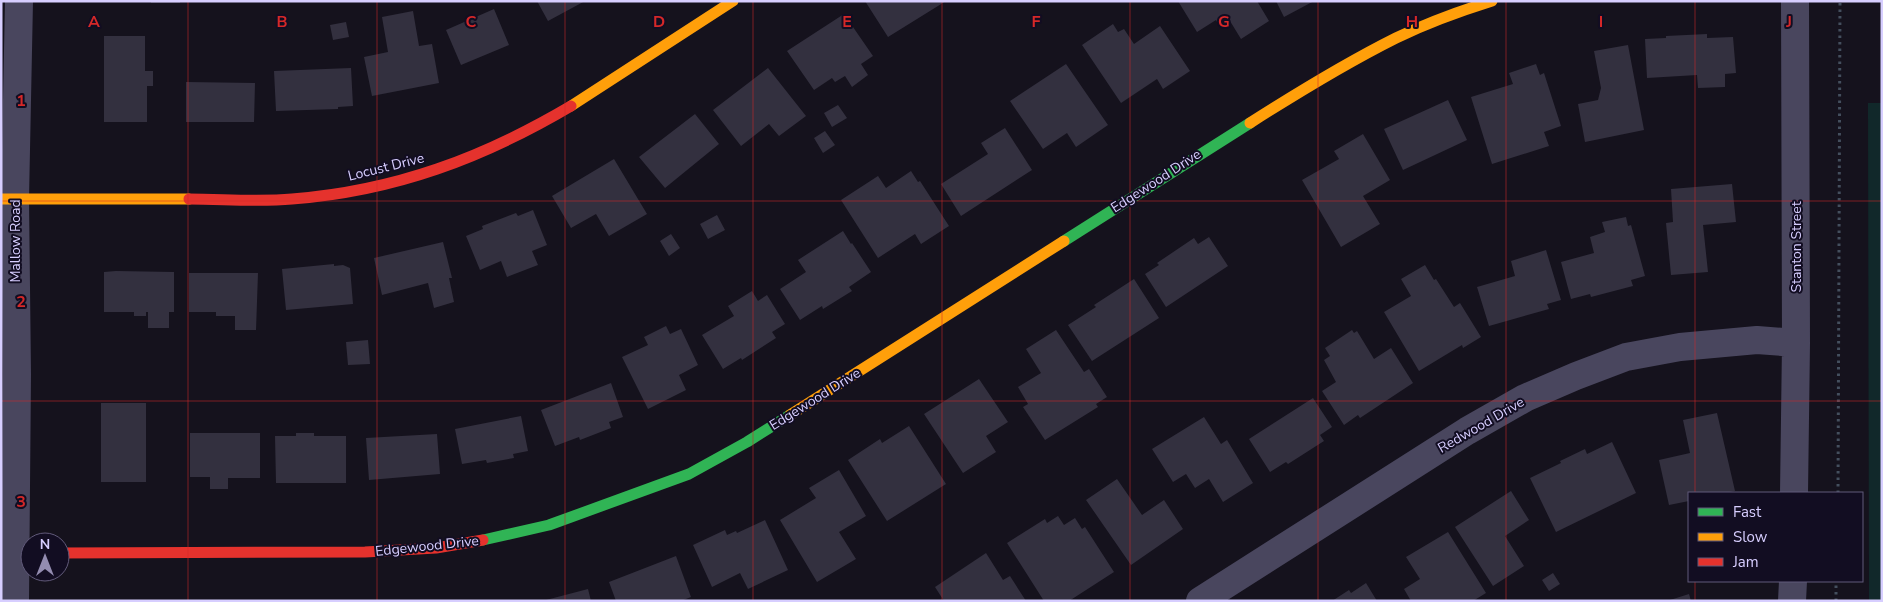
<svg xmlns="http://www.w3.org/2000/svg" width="1883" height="602" viewBox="0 0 1883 602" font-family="'Nunito Sans',sans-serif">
	<rect width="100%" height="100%" fill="#15121d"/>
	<!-- green -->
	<path fill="#11282a" d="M1868,103h14v498h-13z"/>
	<!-- building -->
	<path fill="#33303f" d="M151,1h29v2h-29z
		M537,1h48l-37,20z
		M865,1h81l-58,36z
		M1178,1h79l12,20 -28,18 -11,-18 -2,2 -3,-6 -8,5 -1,-2 -19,12z
		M1276,1h38l-30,16z
		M494,9l15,36 -48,20 -15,-35z
		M413,11l6,35 13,-2 7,39 -67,13 -8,-39 24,-5 -6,-35z
		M844,14l29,42 -12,8 7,11 -16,12 -7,-11 -10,6 -3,-4 -18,12 -27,-39z
		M346,22l3,15 -16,3 -3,-15z
		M1113,24l5,8 6,-3 10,15 26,-18 30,45 -27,18 -6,-10 -36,24 -39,-58z
		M1707,34v4l26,-1 3,36 -11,1v13l-27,1 -1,-13 -50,3 -2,-39 21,-1v-2z
		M104,36h41v35h8v15h-6v36h-43z
		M1628,45l16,85 -59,12 -7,-38 20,-4 3,-12 -7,-37z
		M1066,64l42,61 -32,22 -9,-14 -24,16 -33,-48z
		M1536,64l4,11 4,-2 17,53 -17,6 5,14 -57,18 -21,-67 42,-13 -4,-11z
		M351,68l2,38 -15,1v2l-62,2 -2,-40z
		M768,68l38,48 -27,20 -10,-12 -28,22 -28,-36z
		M186,82l69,1 -1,39h-68z
		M1448,100l19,40 -64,30 -19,-41z
		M838,105l9,13 -15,9 -8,-14z
		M695,114l24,30 -54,44 -26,-31z
		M1005,128l27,42 -71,46 -20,-32 47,-30 -7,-11z
		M825,131l10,14 -12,8 -9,-15z
		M1363,134l27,46 -27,16 17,28 -39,23 -39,-67 37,-21 -5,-8z
		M614,159l33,55 -38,22 -13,-22 -25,14 -19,-32z
		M911,171l7,11 2,-1 29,45 -28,18 -6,-10 -37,24 -37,-58 37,-24 8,12z
		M1732,184l4,38 -33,3 5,47 -37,3 -5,-52 7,-1 -2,-33z
		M533,210l14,35 -15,6 6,14 -31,12 -6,-16 -21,9 -14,-34 17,-7 -1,-3 34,-13 2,3z
		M717,215l8,15 -17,9 -8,-15z
		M1626,217l2,9 3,-1 14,51 -14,4 2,6 -42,11 -1,-3 -19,5 -10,-37 33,-9 -4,-16 15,-5 -3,-10z
		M843,231l8,13 1,-1 19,29 -22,15 3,4 -29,18 -1,-3 -22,14 -20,-31 26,-17 -8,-12z
		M671,234l9,14 -11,8 -9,-15z
		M1209,237l19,29 -62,41 -21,-33 14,-9 -2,-2 37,-25 4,6z
		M443,242l9,36h-3l5,24 -20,6 -6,-25 -46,12 -8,-37z
		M1546,250l15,50 -14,4 2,5 -60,17 -12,-39 38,-11 -4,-15z
		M334,264v2l9,-1 7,3 3,36 -67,6 -4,-41z
		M1425,265l9,15 2,-1 18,28 6,-4 21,34 -18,11 -1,-3 -43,26 -35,-59 27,-16 -10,-17z
		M116,271l58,1v40h-5v16h-21v-16h-2v4h-12v-4h-30v-40z
		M189,273h69l-2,57h-21v-14h-19v-4h-27z
		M1134,279l25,39 -67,43 -24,-36 28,-18 -2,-2z
		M752,291l6,10 9,-6 18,29 -13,8 4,6 -34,22 -1,-2 -18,11 -21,-34 32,-19 -6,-10z
		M666,326l4,8 11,-5 17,36 -19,10 7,15 -38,19 -26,-52 26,-12 -4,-8z
		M1056,330l28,42 5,-3 18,28 -11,7 2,3 -53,33 -22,-33 5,-3 -10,-17 23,-14 -15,-24z
		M1352,330l2,3 3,-2 17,28 17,-11 22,35 -53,35 -2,-3 -14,10 -22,-34 14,-9 -12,-22 6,-4 -5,-8z
		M368,340l2,24 -22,1 -2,-23z
		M979,379l29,43 -22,14 10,16 -33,21 -39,-59z
		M611,383l12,34 -14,5 2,6 -31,12 -1,-3 -24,9 -14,-36z
		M1313,398l19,29 -12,8 4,6 -36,23 -2,-2 -16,10 -21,-33z
		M101,403h45v79h-45z
		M1717,413l18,78 -11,2h-35v8l-20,4 -10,-45 31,-7 -7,-33z
		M521,416l7,35 -15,3 1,4 -27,5 -1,-3 -24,4 -7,-35z
		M1204,417l17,27 6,-4 26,43 -30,19 -14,-23 -14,9 -9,-14 -13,8 -21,-33z
		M909,426l37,58 -59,37 -39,-61 32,-21 2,4z
		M190,433h70v45h-32v11h-18v-12h-20z
		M296,433h18v3h32v47h-70l-1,-47h21z
		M437,434l3,40 -71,6 -3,-42z
		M1612,442l24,51 -80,39 -26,-54 31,-15 -1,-2 25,-12 2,5z
		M839,470l27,46 -27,16 17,27 -39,23 -37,-62 36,-22 -7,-10z
		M1117,479l25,36 22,-15 19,29 -52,36 -45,-65z
		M1511,491l18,29 -24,16 19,30 -31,20 -38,-59z
		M1058,516l6,9 11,-7 7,11 3,-2 29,45 -45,29h-25l-37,-58 38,-24 2,4z
		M765,520l23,50 -40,19 -8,-16 -28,14 -19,-42 32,-15 2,5 9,-4 1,2z
		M1448,532l38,61 -13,8h-62l-7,-12 16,-10 -14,-22z
		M986,553l17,27 7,-4 16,25h-82l-9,-14z
		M676,556l15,41 -10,4h-65l-7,-19z
		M1553,573l7,11 -11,7 -7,-11z
		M1366,583l11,18h-45l17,-11 2,3z
		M588,589l3,12h-45v-1z
		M1689,594l2,7h-21v-1z"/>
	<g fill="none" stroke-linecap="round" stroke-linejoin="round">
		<!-- path -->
		<path stroke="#444f5e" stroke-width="3" stroke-dasharray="2.5 4" stroke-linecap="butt" d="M1838,493l2,-492
			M1836,601v-20"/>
		<!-- street -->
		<path stroke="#49465e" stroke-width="28" d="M1794,493l2,-150 -1,-342
			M15,601l2,-227 -2,-175 4,-198
			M1200,601l267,-170 58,-33 51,-22 50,-19 54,-10 77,-7 39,3
			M1792,601l1,-20"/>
		<!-- fast -->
		<path stroke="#30b455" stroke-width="11" d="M1064,241l186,-118
			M483,540l66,-15 140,-51 58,-32 43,-27"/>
		<!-- slow -->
		<path stroke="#ff9f0a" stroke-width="11" d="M571,106l162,-105
			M1250,123c47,-30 96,-60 146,-85 31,-15 64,-27 96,-37
			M1,199h188
			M790,415l274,-174"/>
		<!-- jam -->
		<path stroke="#e5322d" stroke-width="11" d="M189,199c34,0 69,3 103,0 103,-8 191,-41 279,-93
			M60,553l305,-1 71,-4 47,-8"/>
	</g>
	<!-- grid -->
	<path fill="none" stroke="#d62828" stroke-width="1" stroke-opacity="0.55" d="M188,1v600M377,1v600M565,1v600M753,1v600M942,1v600M1130,1v600M1318,1v600M1506,1v600M1695,1v492M1,201h1881M1,401h1881M1695,581v20"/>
	<g text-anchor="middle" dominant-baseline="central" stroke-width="4" stroke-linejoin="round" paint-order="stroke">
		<!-- street labels -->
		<g font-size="14" fill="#d7ceff" stroke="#120d22">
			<text transform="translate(386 167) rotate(-14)">Locust Drive</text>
			<text transform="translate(1156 181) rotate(-33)">Edgewood Drive</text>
			<text transform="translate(15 241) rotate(-90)">Mallow Road</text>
			<text transform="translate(1796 247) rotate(-90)">Stanton Street</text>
			<text transform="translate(815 399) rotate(-32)">Edgewood Drive</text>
			<text transform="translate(1481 425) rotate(-30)">Redwood Drive</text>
			<text transform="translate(427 546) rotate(-6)">Edgewood Drive</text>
		</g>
	</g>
	<g font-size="16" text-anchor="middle" font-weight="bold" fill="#d62828" stroke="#120d22" stroke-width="4" stroke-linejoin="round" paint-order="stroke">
		<text x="94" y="27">A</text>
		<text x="282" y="27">B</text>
		<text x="471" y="27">C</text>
		<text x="659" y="27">D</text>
		<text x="847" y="27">E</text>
		<text x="1036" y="27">F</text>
		<text x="1224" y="27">G</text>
		<text x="1412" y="27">H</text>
		<text x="1601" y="27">I</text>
		<text x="1789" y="27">J</text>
		<text x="21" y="106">1</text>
		<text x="21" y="307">2</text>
		<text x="21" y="507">3</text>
	</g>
	<!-- border -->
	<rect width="1883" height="602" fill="none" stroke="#d7ceff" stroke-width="5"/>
	<!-- legend -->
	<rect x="1688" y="492" width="175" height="90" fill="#120d22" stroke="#615a7a"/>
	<rect x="1698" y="508" width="25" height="8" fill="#30b455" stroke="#615a7a"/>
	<text x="1733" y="517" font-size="15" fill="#d7ceff">Fast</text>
	<rect x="1698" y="533" width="25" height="8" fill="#ff9f0a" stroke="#615a7a"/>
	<text x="1733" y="542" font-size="15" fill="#d7ceff">Slow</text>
	<rect x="1698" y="558" width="25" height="8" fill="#e5322d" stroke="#615a7a"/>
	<text x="1733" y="567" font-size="15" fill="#d7ceff">Jam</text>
	<!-- north arrow -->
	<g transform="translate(45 557)"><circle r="24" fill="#120d22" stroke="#615a7a"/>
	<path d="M0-4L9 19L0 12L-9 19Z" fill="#938cb0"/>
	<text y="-8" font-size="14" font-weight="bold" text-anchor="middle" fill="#d7ceff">N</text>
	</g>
</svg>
